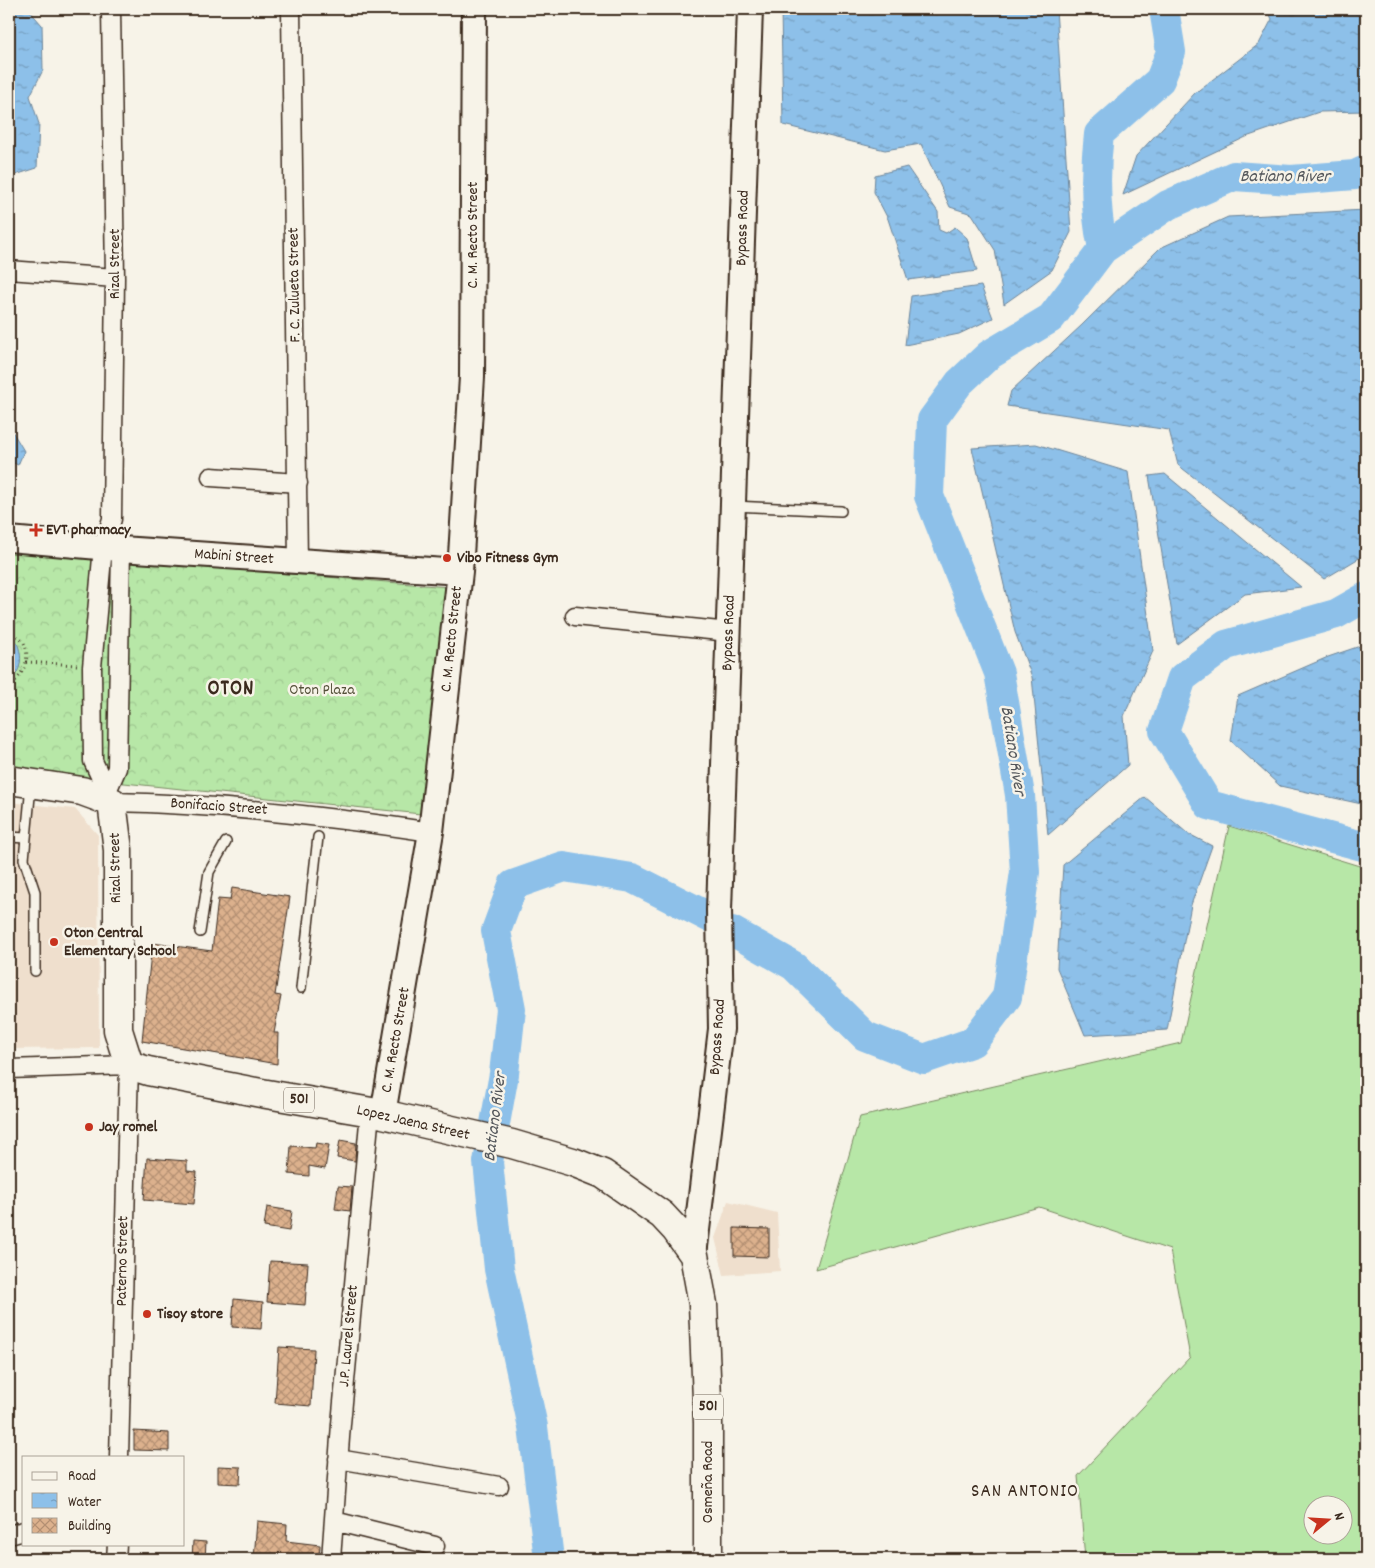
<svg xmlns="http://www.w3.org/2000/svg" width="1375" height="1568" viewBox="0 0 1375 1568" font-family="Dekko,sans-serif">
	<defs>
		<pattern id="forest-crowns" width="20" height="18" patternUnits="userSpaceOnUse" patternTransform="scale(1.25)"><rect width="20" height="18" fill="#b7e7a7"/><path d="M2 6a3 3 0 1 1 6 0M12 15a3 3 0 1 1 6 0" fill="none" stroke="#9ec68f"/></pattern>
		<pattern id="water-ripples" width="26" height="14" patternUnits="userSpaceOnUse" patternTransform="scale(1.25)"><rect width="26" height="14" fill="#8dc0e9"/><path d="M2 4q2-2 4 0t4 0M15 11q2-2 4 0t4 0" fill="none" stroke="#749cbc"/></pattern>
		<pattern id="building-cross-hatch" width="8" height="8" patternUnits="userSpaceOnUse" patternTransform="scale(1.25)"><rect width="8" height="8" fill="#dcb18d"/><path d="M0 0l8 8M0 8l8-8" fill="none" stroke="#b49073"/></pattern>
	</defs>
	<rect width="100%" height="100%" fill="#f7f3e8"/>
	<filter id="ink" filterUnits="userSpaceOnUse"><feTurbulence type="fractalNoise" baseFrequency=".02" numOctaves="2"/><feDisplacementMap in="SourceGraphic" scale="10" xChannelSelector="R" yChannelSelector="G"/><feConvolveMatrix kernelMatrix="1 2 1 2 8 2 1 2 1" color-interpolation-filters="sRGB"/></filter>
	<g filter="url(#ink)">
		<!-- built -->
		<path fill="#efdfcd" d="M9,802l66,7 23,26 1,213 -90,1z
			M728,1201l49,12 3,58 -56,4 -9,-37z"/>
		<!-- grass -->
		<path fill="#b7e7a7" stroke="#798862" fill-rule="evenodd" d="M1229,826l137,42v686l-49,5h-232l-7,-83 112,-119 -20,-107 -131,-43 -223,62 44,-152 321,-74zM1312,1506h30v30h-30z"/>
		<!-- forest -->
		<path fill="url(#forest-crowns)" stroke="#798862" d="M9,551l439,36 -27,227 -412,-43z"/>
		<!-- water -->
		<path fill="url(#water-ripples)" stroke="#6c8498" d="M9,9h19l14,16 1,45 -13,26 9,28 -2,44 -28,9z
			M781,9h275l15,223 -19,38 -48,34 -9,-54 -23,-36 -22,-7 -29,-63 -36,6 -102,-25z
			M1267,9h99v102l-47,1 -73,25 -123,58 13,-39 59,-63 64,-49 13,-25z
			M907,167l31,45 1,18 7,3 9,-6 12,11 10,33 -69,9 -20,-61 -14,-27 1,-17z
			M1366,210v344l-42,25 -146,-114 -9,-35 -162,-24 4,-15 71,-66 78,-77 68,-31z
			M981,286l12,32 -34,16 -54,11 6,-49z
			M9,426l15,25 -6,14 -9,-4z
			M1036,444l92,28 25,179 -29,65 4,49 -80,70 -16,-158 -17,-45 -43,-184z
			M1165,474l136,113 -56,7 -68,50 -28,-168z
			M9,637l8,6c6,13 5,29 -8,38z
			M1366,644v161l-86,-19 -49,-45 7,-45 90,-39z
			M1145,797l42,36 25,13 -21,59 -24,125 -82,5 -28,-67 6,-103z"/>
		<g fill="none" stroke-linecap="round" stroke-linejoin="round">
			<!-- river -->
			<path stroke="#8dc0e9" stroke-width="30" d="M1103,249l65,-44 66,-29 57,4 64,-5 11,-5
				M1366,597l-30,17 -110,31 -44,33 -18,53 45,74 157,42
				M732,931l62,35 71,70 59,23 49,-17 34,-45 18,-125 -5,-77 -21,-122 -70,-177 3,-76 27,-37 30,-28 62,-37 52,-69c-8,-39 -9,-75 -4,-115l61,-54 11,-28 -7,-43
				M549,1559l-16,-132 -34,-158 -11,-107 16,-88 7,-65 -15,-78 17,-46 51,-18 68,11 77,39"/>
		</g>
		<!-- building -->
		<path fill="url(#building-cross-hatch)" stroke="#3b2a1e" d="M232,888l58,9 -15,98 6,1 -7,37h4l-1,31 -135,-23 10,-98 60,8 6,-52 12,1z
			M340,1140l16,3 -1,18 -18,-3z
			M316,1143l13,2 -4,24 -16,-3v10l-20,-2 2,-28 24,2z
			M147,1158l40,3v10l10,1 -3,32 -50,-4z
			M338,1186l14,1 -2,24 -15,-2z
			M267,1207l25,4 -3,20 -25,-4z
			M734,1228l35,1v28l-35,-1z
			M270,1261l38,2 -3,42 -38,-3z
			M234,1299l29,3 -2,27 -29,-2z
			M279,1347l35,2 -3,57 -36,-3z
			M134,1431l35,2v18l-35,-1z
			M218,1466l23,1 -1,17 -22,-1z
			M257,1521l30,3 -1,17 34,4 -1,14h-65z
			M193,1541l13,1 -1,17h-13z"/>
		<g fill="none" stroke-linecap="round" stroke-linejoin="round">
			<!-- lane casing -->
			<g stroke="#3b2a1e" stroke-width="12">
				<path id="lane" d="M734,506l107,5
					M31,786l-7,73 11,33v79
					M9,837l17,1
					M200,932l9,-60 17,-30
					M301,988l17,-151"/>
			</g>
			<!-- street casing -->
			<g stroke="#3b2a1e" stroke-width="21">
				<path id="street" d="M111,9l4,269 -3,241 -9,28 -11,120 1,94 19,41c107,2 213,14 319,30
					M291,9l7,553
					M9,270l106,8
					M211,477l87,6
					M575,616l154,16
					M108,789l9,-21 4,-219 -3,-10
					M9,1069l120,-4 -10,392
					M338,1459l161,27
					M334,1521l101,25
					M9,1535l15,-4
					M116,1559l1,-15
					M331,1559l10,-135 29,-312"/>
			</g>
			<!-- secondary casing -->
			<g stroke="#3b2a1e" stroke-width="28">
				<path id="secondary" d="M9,539l112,10 339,23
					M383,1114l48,-282 29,-260 12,-195 2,-368
					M694,1255l27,-226 -2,-119 31,-901"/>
			</g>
			<!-- primary casing -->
			<g stroke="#3b2a1e" stroke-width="31">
				<path id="primary" d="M9,780l73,11 30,11 6,48v180l11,35 19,6 113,22 122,21 129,30 61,18 30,12 59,41 14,15 18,25 9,49 5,119v136"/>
			</g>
			<!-- path -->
			<path stroke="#3b2a1e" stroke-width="3" stroke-dasharray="1 4" stroke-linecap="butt" d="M9,631h3c3,4 9,8 12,12 8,17 -3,34 -15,44
				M26,662l51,3"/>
			<!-- lane -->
			<use href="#lane" stroke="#f7f3e8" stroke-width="9"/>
			<!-- street -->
			<use href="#street" stroke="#f7f3e8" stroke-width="18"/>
			<!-- secondary -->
			<use href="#secondary" stroke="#f7f3e8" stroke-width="24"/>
			<!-- primary -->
			<use href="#primary" stroke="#f7f3e8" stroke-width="28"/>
		</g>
	</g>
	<!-- markers -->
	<g fill="#c8321e" stroke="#f7f3e8" stroke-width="2">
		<path d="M33.5 522.5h5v5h5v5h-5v5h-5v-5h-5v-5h5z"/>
		<circle cx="447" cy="558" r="5"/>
		<circle cx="54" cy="942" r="5"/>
		<circle cx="89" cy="1127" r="5"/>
		<circle cx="147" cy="1314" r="5"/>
	</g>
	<g text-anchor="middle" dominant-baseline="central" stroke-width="5" stroke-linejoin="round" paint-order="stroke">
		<!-- shield labels -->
		<g fill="#f7f3e8" stroke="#73665b" stroke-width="1">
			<rect x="284" y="1087.5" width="30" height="25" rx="4"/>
			<rect x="693" y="1394.5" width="30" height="25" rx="4"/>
		</g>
		<g font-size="15" font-weight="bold" fill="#3b2a1e">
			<text x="299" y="1100">501</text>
			<text x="708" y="1407">501</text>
		</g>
		<!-- street labels -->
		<g font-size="16" fill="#3b2a1e" stroke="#f7f3e8">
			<text transform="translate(743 228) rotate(-88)">Bypass Road</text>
			<text transform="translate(473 235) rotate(-90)">C. M. Recto Street</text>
			<text transform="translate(115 264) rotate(-90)">Rizal Street</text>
			<text transform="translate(295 285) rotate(-91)">F. C. Zulueta Street</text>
			<text transform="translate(234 557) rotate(4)">Mabini Street</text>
			<text transform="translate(729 633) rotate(-88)">Bypass Road</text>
			<text transform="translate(452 639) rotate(-84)">C. M. Recto Street</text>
			<text transform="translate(219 807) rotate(4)">Bonifacio Street</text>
			<text transform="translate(116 868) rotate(-91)">Rizal Street</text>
			<text transform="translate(718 1037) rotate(-86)">Bypass Road</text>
			<text transform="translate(396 1040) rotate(-80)">C. M. Recto Street</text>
			<text transform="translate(413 1123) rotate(13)">Lopez Jaena Street</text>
			<text transform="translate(123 1261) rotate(-89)">Paterno Street</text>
			<text transform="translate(349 1336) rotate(-85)">J.P. Laurel Street</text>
			<text transform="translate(708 1482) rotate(-90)">Osmeña Road</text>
		</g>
		<!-- poi labels -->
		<g font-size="16" font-weight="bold" fill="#3b2a1e" stroke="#f7f3e8" text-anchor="start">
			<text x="46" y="530">EVT pharmacy</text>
			<text x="457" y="558">Vibo Fitness Gym</text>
			<text x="64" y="933">Oton Central<tspan x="64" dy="18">Elementary School</tspan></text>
			<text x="99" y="1127">Jay romel</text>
			<text x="157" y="1314">Tisoy store</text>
		</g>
		<!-- park labels -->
		<g font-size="16" fill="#545039" stroke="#f7f3e8">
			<text x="322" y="690">Oton Plaza</text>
		</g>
		<!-- water labels -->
		<g font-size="18" font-style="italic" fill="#54575b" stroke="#f7f3e8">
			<text x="1285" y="177">Batiano River</text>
			<text transform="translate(1012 751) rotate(81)">Batiano River</text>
			<text transform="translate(496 1117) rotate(-83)">Batiano River</text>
		</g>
		<!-- quarter labels -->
		<g font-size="19" letter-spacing="1" fill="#3b2a1e" stroke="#f7f3e8">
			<text x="1025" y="1492">SAN ANTONIO</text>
		</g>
		<!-- district labels -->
		<g font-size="21" font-weight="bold" letter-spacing="1" fill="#3b2a1e" stroke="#f7f3e8">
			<text x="231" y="690">OTON</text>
		</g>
	</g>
	<!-- margin -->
	<rect width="1375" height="1568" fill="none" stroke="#f7f3e8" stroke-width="30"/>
	<rect x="15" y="15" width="1345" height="1538" fill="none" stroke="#3b2a1e" stroke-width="2" filter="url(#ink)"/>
	<!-- legend -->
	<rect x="22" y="1456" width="162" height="90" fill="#f7f3e8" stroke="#aca397"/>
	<rect x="32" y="1472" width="25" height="8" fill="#f7f3e8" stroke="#aca397"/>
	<text x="68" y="1480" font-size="15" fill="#3b2a1e">Road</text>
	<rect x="32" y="1493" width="25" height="15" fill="url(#water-ripples)" stroke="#aca397"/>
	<text x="68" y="1506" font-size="15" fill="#3b2a1e">Water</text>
	<rect x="32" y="1518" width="25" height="15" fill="url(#building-cross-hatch)" stroke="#aca397"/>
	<text x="68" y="1530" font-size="15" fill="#3b2a1e">Building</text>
	<!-- north arrow -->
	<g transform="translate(1328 1520) rotate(72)"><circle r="24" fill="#f7f3e8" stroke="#aca397"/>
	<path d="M0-4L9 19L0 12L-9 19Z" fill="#c8321e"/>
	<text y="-8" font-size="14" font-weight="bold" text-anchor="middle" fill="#3b2a1e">N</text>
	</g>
</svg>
